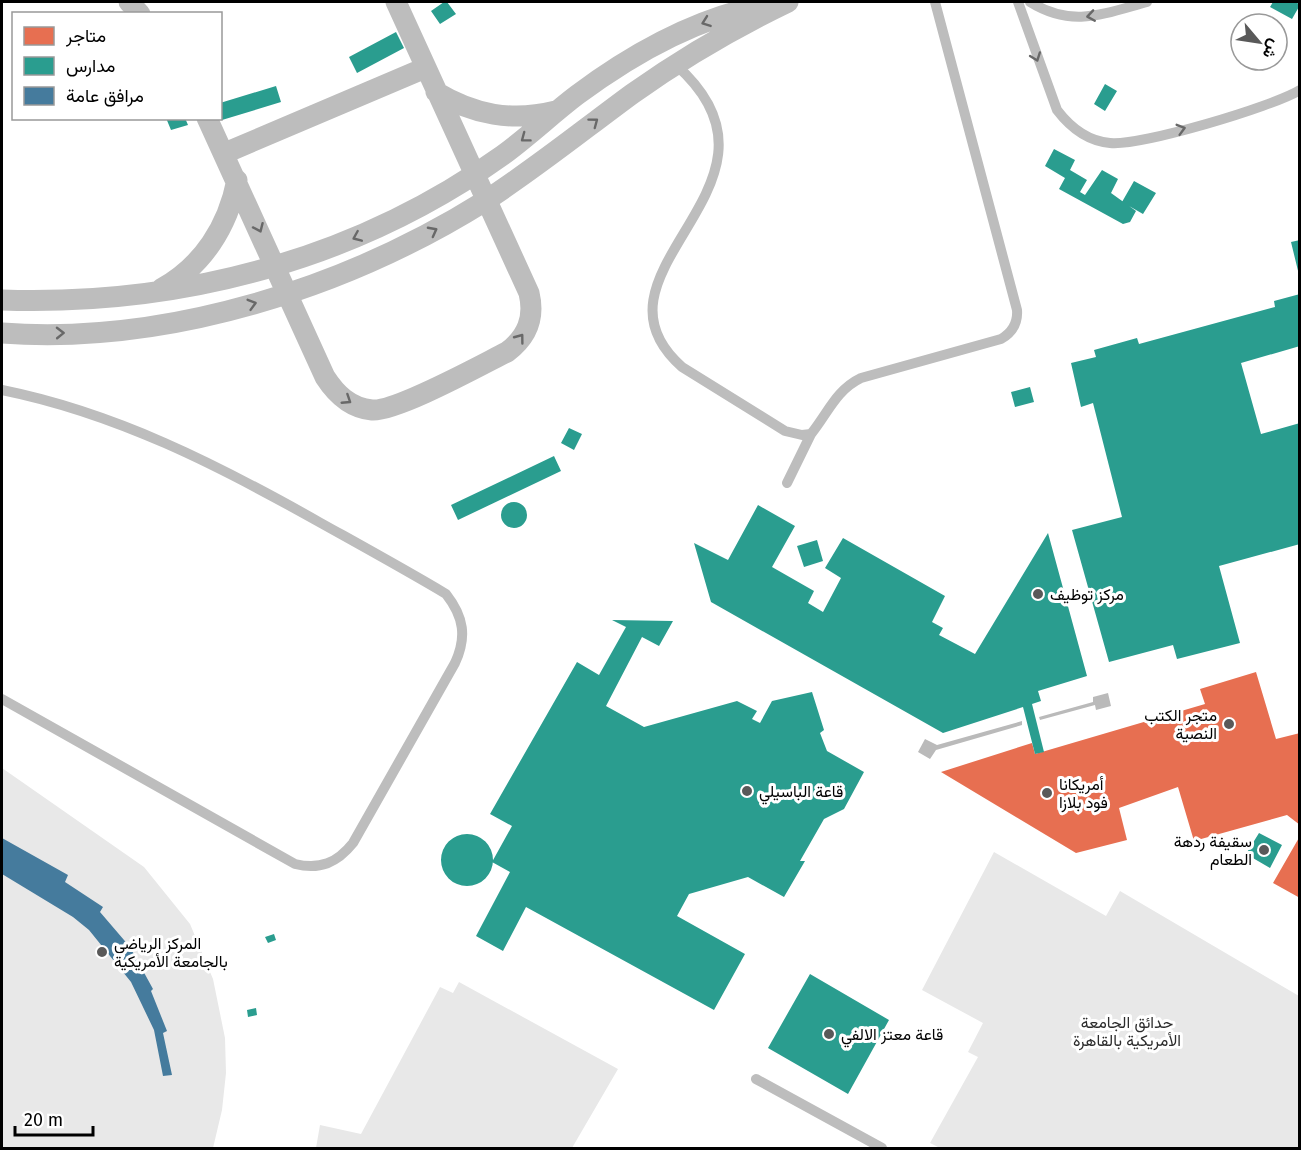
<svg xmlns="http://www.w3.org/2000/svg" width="1301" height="1150" viewBox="0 0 1301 1150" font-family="'Fira Sans',Vazirmatn,sans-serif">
	<rect width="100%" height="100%" fill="#fff"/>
	<!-- green -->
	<path fill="#e8e8e8" d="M2,768l142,99 46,57 23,55 12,59 1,35 -4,37 -9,38h-211z
		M994,852l112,64 14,-25 179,105v152h-359l-10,-5 48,-86 -10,-5 15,-29 -61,-33z
		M459,982l159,87 -46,79h-256l4,-23 41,9 79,-147 13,6z"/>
	<!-- water -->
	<path fill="#bababa" d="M1108,693l3,13 -15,4 -1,-5 -55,15 -1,-3 54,-15v-5z
		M1022,721v4l-86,25 -6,9 -12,-7 7,-13 12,6z"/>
	<!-- shops -->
	<path fill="#e76f51" d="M1256,672l20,67 24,-6v92l-13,-10 -93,26 -16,-54 -59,21 8,32 -51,13 -135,-81 91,-29 3,11 170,-50 -5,-15z
		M1300,836v62l-27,-15z"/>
	<!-- schools -->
	<path fill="#2a9d8f" d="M444,2h3l9,12 -16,10 -9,-13z
		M1273,2h23l4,3 -8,14 -22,-12z
		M396,32l8,16 -47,25 -8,-16z
		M1105,84l12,7 -12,20 -11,-7z
		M276,86l5,16 -59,18 -2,-17z
		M166,118h19l3,7 -17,5z
		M1054,149l21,11 -5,10 17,10 -7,12 5,3 17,-25 16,9 -7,14 25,18 -6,11 -7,2 -64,-35 6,-11 -20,-12z
		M1134,181l22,12 -13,21 -21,-12z
		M1300,240v35h-1l-8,-33z
		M1300,294v52l-59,17 20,71 39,-11v121l-81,22 21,77 -63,16 -4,-14 -64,17 -37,-132 50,-13 -29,-114 -12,4 -10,-44 25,-6 -2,-7 43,-12 2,6 136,-37 -1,-6z
		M1030,387l4,15 -19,5 -4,-15z
		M569,428l13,6 -8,16 -13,-7z
		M554,456l7,15 -103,49 -7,-15z
		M501 515a13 13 0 1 1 26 0a13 13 0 1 1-26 0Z
		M758,505l37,21 -23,41 42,24 -6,12 15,9 18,-34 -16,-10 18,-30 102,58 -13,26 11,6 -4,7 36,19 73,-121 39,143 -49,15 3,10 -9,3 12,48 -9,2 -12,-47 -80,26 -232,-131 -17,-59 34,17z
		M817,540l6,21 -19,6 -7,-21z
		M612,620l61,1 -14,25 -17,-9 -36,69 38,21 93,-26 20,10 -5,8 8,4 12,-22 40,-9 12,38 -4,3 7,18 37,21 -20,37 -20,10 -24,42h5l-21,36 -36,-20 -59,17 -12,22 68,38 -31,56 -188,-103 -23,44 -27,-15 34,-64 -18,-10 20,-36 -22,-12 87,-152 22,13 27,-48z
		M1259,833l23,12 -12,23 -24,-14z
		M441 860a26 26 0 1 1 52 0a26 26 0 1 1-52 0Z
		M274,934l2,6 -8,3 -3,-6z
		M810,974l79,46 -41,74 -80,-46z
		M256,1008l1,7 -9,2 -1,-7z"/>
	<!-- public -->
	<path fill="#457b9d" d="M2,838l66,37 -3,7 38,25 -3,5 30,35 23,42 -2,2 16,40 -4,2 9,42 -9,1 -9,-46 -23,-48 -42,-52 -16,-13 -71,-43z"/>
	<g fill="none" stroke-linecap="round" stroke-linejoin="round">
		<!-- service -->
		<path stroke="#bdbdbd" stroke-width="10" d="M1018,2l39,108c13,17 30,31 53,33 31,3 162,-36 190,-53
			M1030,2c42,26 73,12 117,0
			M676,65c135,120 -103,206 6,302l103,64 17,4 9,-1c17,-21 25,-44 50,-56l140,-39c12,-7 17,-16 16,-29l-82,-308
			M2,390c114,23 216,75 317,132 43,24 85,47 127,72 18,23 21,43 9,69l-102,180c-16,20 -33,27 -58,21l-293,-165
			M787,483l24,-49
			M756,1079l126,69"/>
		<!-- minor -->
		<path stroke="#bdbdbd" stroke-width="21" d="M129,2l11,12
			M436,92c38,23 76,30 120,19
			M207,118l118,259c11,17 25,31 47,33 24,2 109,-45 135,-58 20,-15 28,-34 22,-59l-133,-291
			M225,153l200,-85
			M161,289c42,-23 67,-63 76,-109
			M2,300c178,6 354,-40 501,-145 26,-19 49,-41 74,-60 55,-41 119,-77 187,-90
			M2,333c165,12 344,-45 483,-132 51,-33 98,-71 147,-107 49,-35 102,-66 156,-92"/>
	</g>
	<!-- one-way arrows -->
	<defs><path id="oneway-chevron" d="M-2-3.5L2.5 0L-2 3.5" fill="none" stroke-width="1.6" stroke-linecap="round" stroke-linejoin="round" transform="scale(1.5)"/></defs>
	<g stroke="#686868">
		<use href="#oneway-chevron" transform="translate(1091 16) rotate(171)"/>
		<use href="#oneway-chevron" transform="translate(706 22) rotate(160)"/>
		<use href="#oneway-chevron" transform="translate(1036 57) rotate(70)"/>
		<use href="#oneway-chevron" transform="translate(594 122) rotate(-37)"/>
		<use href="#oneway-chevron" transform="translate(1181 129) rotate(-16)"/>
		<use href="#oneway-chevron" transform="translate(525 138) rotate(143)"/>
		<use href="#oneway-chevron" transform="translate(259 228) rotate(66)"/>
		<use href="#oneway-chevron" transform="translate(433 231) rotate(-28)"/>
		<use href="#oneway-chevron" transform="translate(357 237) rotate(157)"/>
		<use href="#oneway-chevron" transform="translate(252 304) rotate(-16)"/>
		<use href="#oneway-chevron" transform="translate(60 333) rotate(-1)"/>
		<use href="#oneway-chevron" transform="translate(520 338) rotate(-53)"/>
		<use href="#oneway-chevron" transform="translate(347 400) rotate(33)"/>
	</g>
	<!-- markers -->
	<g fill="#595959" stroke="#fff" stroke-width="2">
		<circle cx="1038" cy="594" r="6"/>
		<circle cx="1229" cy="724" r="6"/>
		<circle cx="747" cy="791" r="6"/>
		<circle cx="1047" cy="793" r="6"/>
		<circle cx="1264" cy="850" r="6"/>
		<circle cx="102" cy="952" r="6"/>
		<circle cx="829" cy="1034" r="6"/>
	</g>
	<g text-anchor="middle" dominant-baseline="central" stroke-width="6" stroke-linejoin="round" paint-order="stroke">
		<!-- poi labels -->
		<g font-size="16" fill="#000" stroke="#fff" text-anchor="start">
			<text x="1050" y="594">مركز توظيف</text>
			<text x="1217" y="715" text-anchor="end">متجر الكتب<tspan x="1217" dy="18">النصية</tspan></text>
			<text x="1059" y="784">أمريكانا<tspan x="1059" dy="18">فود بلازا</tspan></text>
			<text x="759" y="791">قاعة الباسيلي</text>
			<text x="1252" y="841" text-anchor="end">سقيفة ردهة<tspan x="1252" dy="18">الطعام</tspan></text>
			<text x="114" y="943">المركز الرياضي<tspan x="114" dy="18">بالجامعة الأمريكية</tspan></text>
			<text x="841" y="1034">قاعة معتز الالفي</text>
		</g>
		<!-- park labels -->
		<g font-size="16" fill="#2c2c2c" stroke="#fff">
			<text x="1127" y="1022">حدائق الجامعة<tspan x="1127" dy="18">الأمريكية بالقاهرة</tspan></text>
		</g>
	</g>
	<!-- border -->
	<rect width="1301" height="1150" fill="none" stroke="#000000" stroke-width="6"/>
	<!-- legend -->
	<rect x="12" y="12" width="210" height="108" fill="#ffffff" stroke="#999999" stroke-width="1.5"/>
	<rect x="24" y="27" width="30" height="18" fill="#e76f51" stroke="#999999" stroke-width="1.5"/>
	<text x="66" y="42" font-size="18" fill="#000000">متاجر</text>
	<rect x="24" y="57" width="30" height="18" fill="#2a9d8f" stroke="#999999" stroke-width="1.5"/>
	<text x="66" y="72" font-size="18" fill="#000000">مدارس</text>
	<rect x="24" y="87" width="30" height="18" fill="#457b9d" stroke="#999999" stroke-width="1.5"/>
	<text x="66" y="102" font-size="18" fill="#000000">مرافق عامة</text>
	<!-- north arrow -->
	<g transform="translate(1259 42) rotate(119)"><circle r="28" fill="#ffffff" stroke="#999999" stroke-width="1.5"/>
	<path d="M0-4.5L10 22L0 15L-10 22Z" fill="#595959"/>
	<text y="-9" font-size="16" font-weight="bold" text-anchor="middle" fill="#000000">ش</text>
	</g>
	<!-- scale -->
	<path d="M15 1126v9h78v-9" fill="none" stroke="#000000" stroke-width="3"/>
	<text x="24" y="1126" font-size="18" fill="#000000" stroke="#ffffff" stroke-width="4.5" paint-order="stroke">20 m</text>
</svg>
